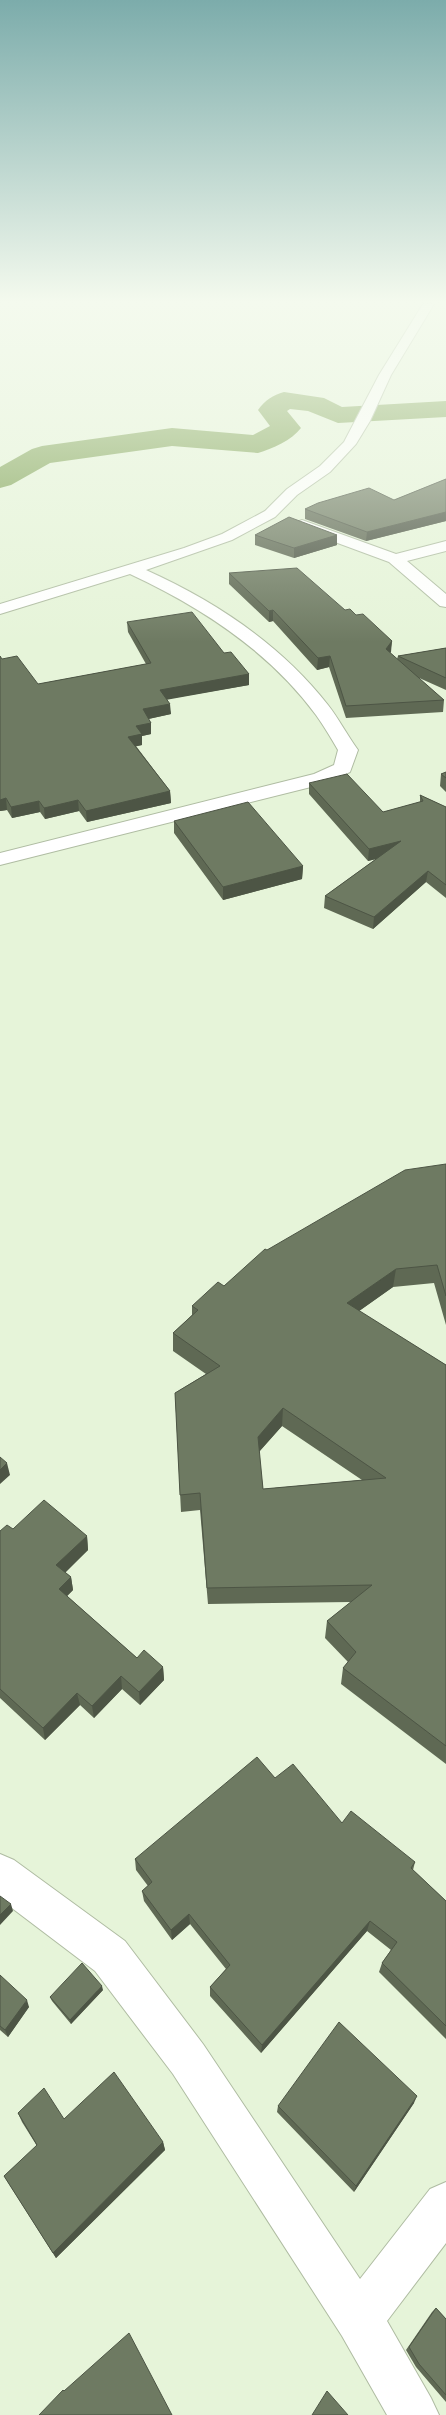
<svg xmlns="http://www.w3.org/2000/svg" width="446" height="2415" viewBox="0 0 446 2415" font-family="'Source Serif 4',serif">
	<rect width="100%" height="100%" fill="#e6f4d9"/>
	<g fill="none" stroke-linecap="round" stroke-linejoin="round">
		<!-- river -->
		<path fill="#7b9f4f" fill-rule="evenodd" d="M284,392l40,6 18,9 104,-6v16l-108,6 -30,-12 -18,-2 -3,2 14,17c-9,12 -29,21 -43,25l-86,-7 -122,17 -39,22 -11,3v-21l32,-18 10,-3 130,-18 81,7 17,-9 -12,-16c7,-10 15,-15 26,-18z"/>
		<!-- minor casing -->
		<g stroke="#afbca2" stroke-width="2">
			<path id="minor" d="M423,304h11l-43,71 -21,46 -14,23 -26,28 -33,23 -22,22 -43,23 -86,30c69,31 135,75 182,135 11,14 19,30 30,45l-8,22 -23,11 -327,82v-12l314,-79 20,-9 4,-15c-7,-12 -14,-24 -22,-35 -47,-64 -115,-108 -186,-141l-130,40v-10l184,-56 38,-14 43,-23 22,-22 33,-23 24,-24 35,-67z
				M302,520l94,34 50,-13v10l-39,10 39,33v13l-6,-1 -51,-44 -92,-34 -3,-3 3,-3z
				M0,1854l14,6 111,81 78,103 157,235 70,-90 16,-7v61l-59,78 44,77 8,17h-52l-45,-79 -169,-262 -78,-103 -95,-72z"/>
		</g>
		<!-- minor -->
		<use href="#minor" fill="#fff" fill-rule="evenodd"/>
	</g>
	<!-- wall -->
	<path fill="#5f6954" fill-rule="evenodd" d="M446,479v42l-80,20 -61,-22v-10l89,-9z
		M255,535h82v10l-43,13 -39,-13z
		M229,573l116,37 11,5 36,26 -2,12 7,6 1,-3 48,-8v42l-29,-13 27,23 -1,12 -97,6 -17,-51 -12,3 -44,-49 -4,1 -40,-38z
		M127,622l97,31 25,21v11l-82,14 4,15 -23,5 3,4v11l-9,2v9l-6,1 34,45 1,12 -84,19 -8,-11 -34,8 -5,-7 -28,6 -5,-8 -7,1 2,-152 36,25 108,-20 -18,-32z
		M446,772v20l-6,-6 1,-12z
		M309,783l74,29 37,-10v-7l26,12v91l-20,-16 -53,47 -49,-21 1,-12 51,-37 -8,2 -59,-67z
		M174,821l129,45 -1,13 -79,21 -49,-67z
		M446,1164v161l-12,-42 -41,4 -34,24 87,54v399l-105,-80 2,-16 5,-6 -23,-24 2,-17 24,-19 -143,2 -8,-94 -19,2 -6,-119 31,-19 -33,-23v-18l19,-18v-9l32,-20 43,-36zM282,1426l80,54 -99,9 -4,-37z
		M13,1529l74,7 1,14 -23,22 6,5 2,13 -6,6 70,62 26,9 1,13 -24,25 -18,-16 -28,29 -14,-13 -35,35 -45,-42v-167z
		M275,1778l67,45 73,39 -2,8 33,31v138l-67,-67 3,-9 9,-13 -24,-19 -106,122 -51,-57v-9l16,-18 -36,-45 -18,16 -28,-39 -2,-10 6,-5 -12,-16 -1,-11z
		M0,1975l29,32 -21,30 -8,-7z
		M103,1990l-32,34 -19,-23 -2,-4z
		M414,2103l-60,89 -77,-80 1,-6z
		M18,2113l46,6 99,23 2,8 -109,108 -52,-82 33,-30 -15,-24z
		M436,2308l10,11v83l-30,-35 -10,-17 26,-38z"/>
	<!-- shaded-wall -->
	<path fill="#4d5545" d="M446,512v9l-80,20 1,-9z
		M337,535v10l-43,13v-10z
		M273,610v11l-4,1v-11z
		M392,641l-1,11 -6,9 1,-12z
		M330,656l-1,11 -12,3 1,-12z
		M249,674v11l-89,16v-11z
		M170,704l1,10 -27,6 -1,-11z
		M151,723v11l-9,2v9l-13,3 -1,-11 8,-11z
		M170,791l1,12 -84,19 -1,-11z
		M6,798l1,12 -7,1v-11z
		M78,800l1,11 -34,8 -1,-11z
		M39,801l1,11 -28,6 -1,-11z
		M401,841l-2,12 -31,8 1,-12z
		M303,866l-1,13 -79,21v-13z
		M428,871l-2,11 -53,47 1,-12z
		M396,1269l-3,18 -48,34 2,-18z
		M283,1408l-1,18 -25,28 1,-17z
		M7,1463l3,12 -10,9v-14z
		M87,1536l1,14 -29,29 -3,-14z
		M71,1577l2,13 -12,12 -2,-13z
		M163,1667l1,13 -24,25 -1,-13z
		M121,1676l1,13 -28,29 -2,-12z
		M77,1693l3,12 -35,35 -2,-12z
		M11,1904l2,7 -13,14v-10z
		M189,1914l1,10 -18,16 -1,-10z
		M370,1921l-3,10 -106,122 1,-8z
		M102,1986l1,4 -32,34 -1,-4z
		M27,2000l2,7 -21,30 -3,-7z
		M417,2096l-3,7 -60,89 2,-6z
		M163,2142l2,8 -109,108 -3,-5z"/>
	<!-- building -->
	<path fill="#6e7a62" stroke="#4d5545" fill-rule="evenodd" d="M446,479v33l-79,20 -62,-23 13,-6 51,-15 25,12z
		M289,517l48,18 -43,13 -39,-13z
		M297,568l48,42 5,-1 6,6 7,-1 29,27 -6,8 58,51 -98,6 -16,-50 -12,2 -45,-48 -4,1 -40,-38z
		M192,612l32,41 7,-1 18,22 -89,16 10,14 -27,5 8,14 -15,3 6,8 -14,3 42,54 -84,20 -8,-11 -34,8 -5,-7 -28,6 -5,-9 -6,2v-144l2,3 15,-3 21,28 113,-21 -24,-41z
		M446,648v30l-48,-22z
		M446,772v6l-5,-4z
		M347,774l36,38 40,-11 -3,-6 26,12v78l-18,-14 -54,46 -49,-21 76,-55 -32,8 -60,-66z
		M248,802l55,64 -80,21 -49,-66z
		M446,1164v132l-9,-31 -41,4 -49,34 99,62v381l-103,-78 13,-16 -29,-31 45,-36 -165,3 -7,-95 -20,2 -5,-102 45,-27 -47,-33 25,-23 -6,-4 26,-24 6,4 41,-37 2,1 138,-80zM283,1408l103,70 -123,11 -5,-52z
		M0,1457l7,6 -7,7z
		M44,1500l43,36 -31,29 15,12 -12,12 78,69 7,-8 19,17 -24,25 -18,-16 -29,30 -15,-13 -34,35 -43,-39v-158l7,-6 6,4z
		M257,1757l18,21 18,-14 49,59 9,-12 64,51 -4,6 35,33v125l-64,-63 15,-21 -27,-21 -108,124 -52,-58 20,-22 -41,-51 -18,16 -29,-39 10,-9 -17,-23z
		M0,1896l11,8 -11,11z
		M82,1963l20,23 -32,34 -20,-23z
		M0,1975l27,25 -22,30 -5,-4z
		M339,2022l78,74 -61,90 -78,-80z
		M114,2072l49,70 -110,111 -49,-77 33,-31 -19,-32 26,-25 20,31z
		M436,2308l10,11v76l-27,-31 -10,-17z
		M129,2333l43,82h-133l24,-25 1,1z
		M327,2391l21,24h-36z"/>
	<!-- sky -->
	<linearGradient id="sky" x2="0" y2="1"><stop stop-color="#7cacab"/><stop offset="0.47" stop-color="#f4faee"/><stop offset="1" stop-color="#f4faee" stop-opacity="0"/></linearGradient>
	<rect width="446" height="642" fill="url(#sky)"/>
</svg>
